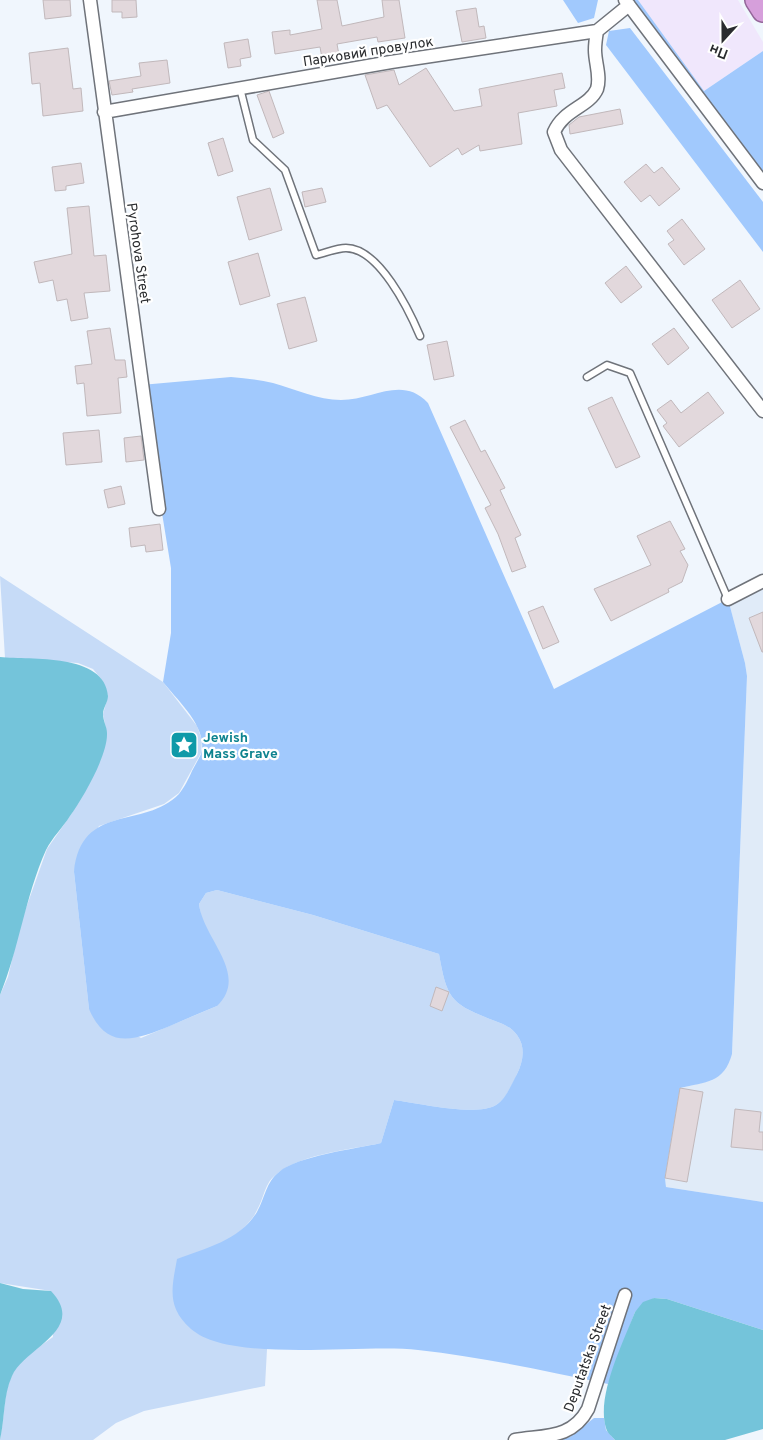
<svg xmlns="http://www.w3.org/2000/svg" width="763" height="1440" viewBox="0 0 763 1440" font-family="Overpass,sans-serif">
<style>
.commercial{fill:#f0e7fc}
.built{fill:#e0ebf8}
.green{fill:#c6dbf7}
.forest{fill:#a1c9fd}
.water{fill:#74c4da}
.building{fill:#e2d8dc;stroke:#c1b8bb}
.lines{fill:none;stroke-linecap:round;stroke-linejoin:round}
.service-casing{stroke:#6f737a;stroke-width:9}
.minor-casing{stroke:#6f737a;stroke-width:15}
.trunk-casing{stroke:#936799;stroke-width:24}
.service{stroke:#fff;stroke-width:6}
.minor{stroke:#fff;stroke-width:12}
.trunk{stroke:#d69fdb;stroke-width:21}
.labels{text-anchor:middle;stroke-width:4.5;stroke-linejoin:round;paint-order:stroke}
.street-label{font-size:14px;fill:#2a2c2f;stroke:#fff}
.culture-label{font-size:14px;font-weight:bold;fill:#0d838f;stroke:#fff;text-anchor:start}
</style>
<rect width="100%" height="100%" fill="#f0f6fd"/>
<path class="commercial" d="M638 0H738L763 42V51L704 91Z"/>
<path class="built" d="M763 582V1202L666 1187 665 1178 681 1088 713 1080 732 1054 747 676 745 663 728 599Z"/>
<path class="green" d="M0 576 163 682 197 726 202 740 201 753 179 793 164 804 99 826 74 872 89 1009 141 1038 217 1006 199 904 206 893 217 890 313 915 439 954C447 1000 451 1004 495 1021 503 1024 511 1027 517 1035 526 1047 523 1062 517 1074 512 1085 506 1099 496 1105 476 1117 418 1103 394 1100L381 1143C350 1150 285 1155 268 1184 264 1191 262 1201 258 1208 253 1220 243 1229 233 1237L272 1335 267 1349 265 1386 144 1411 116 1423 93 1440H0C6 1414 1 1382 22 1361 31 1352 42 1345 53 1337L51 1291 0 1283V995L8 977 20 925 47 849 72 813 100 761 107 734 103 714 108 696 102 680 93 669 78 663 5 658Z"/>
<path class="forest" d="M563 0H598L594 18 578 23Z
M625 0H638L704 91 763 51V183Z
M630 28 763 202V252L606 45 609 31Z
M231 377C245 378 259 380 273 383 295 389 318 400 341 400 373 400 402 375 428 403L554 689 728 599 745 663 747 676 732 1054C724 1083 706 1082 680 1088L665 1178 666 1187 763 1202V1330L667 1299 654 1298 635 1312 608 1384C545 1371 482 1357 418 1350 364 1343 231 1364 191 1329 166 1307 172 1287 177 1259 207 1248 240 1240 257 1212 265 1198 266 1182 279 1172 297 1156 355 1149 381 1143L394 1100C418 1103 476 1117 496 1105 506 1099 511 1085 517 1074 523 1062 526 1047 517 1035 511 1027 503 1024 495 1021 451 1004 447 1000 439 954L313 915 217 890 206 893 199 904C203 939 250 974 217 1006 201 1013 185 1019 170 1026 135 1040 107 1051 89 1009L74 872C81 802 144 830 179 794 184 788 189 778 192 771 195 765 199 759 201 754 209 728 177 700 163 682L171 633V568L141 385Z
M594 1418H604L606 1430 615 1440H549L570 1437Z"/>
<path class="water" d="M0 657C31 660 105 653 108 696 108 702 103 708 103 714 103 721 107 727 107 733 108 755 83 798 70 816 63 827 52 838 46 850 25 897 19 949 0 995Z
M0 1283 23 1289 51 1291C88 1330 24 1348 12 1376 3 1396 5 1418 0 1440Z
M654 1298 667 1299 763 1330V1429L725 1440H615C612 1436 607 1433 606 1428 596 1396 623 1343 635 1312L643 1302Z"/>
<path class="building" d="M43 0H70L71 16 45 19Z
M112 0H136L137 17 122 18V12H112Z
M317 0H337L342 26 384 17 382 0H399L405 38 378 42 377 37 337 44 339 55 322 58 320 47 275 54 272 32 290 30V35L322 29Z
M476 8 479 27 484 26 486 38 462 42 456 11Z
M248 39 251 57 240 59 241 66 228 68 224 43Z
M68 48 73 89 81 88 83 111 43 116 40 83 32 84 29 53Z
M167 60 170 83 132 89 133 92 112 95 109 81 141 76 139 63Z
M426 68 454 111 482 106 479 89 562 73 565 88 554 90 557 106 518 113 522 144 480 151 479 145 462 155 458 148 430 167 387 105 377 109 365 75 394 70 399 85Z
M269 91 284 133 273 138 257 95Z
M620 109 623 124 570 134 569 125 579 117Z
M223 138 233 171 218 176 208 143Z
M81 163 84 183 66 186V190L55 191 52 167Z
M646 164 654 173 662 167 680 189 659 206 650 195 641 202 624 182Z
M270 188 282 230 249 240 237 197Z
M322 188 326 202 305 207 302 192Z
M89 206 94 256 106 255 110 291 84 293 88 318 71 321 67 299 57 301 53 280 39 283 34 262 72 254 67 208Z
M682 219 705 249 684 265 668 244 674 240 667 231Z
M258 253 270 296 240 305 228 262Z
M626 266 642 287 621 303 605 283Z
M740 280 760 309 732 328 712 300Z
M305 297 317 341 289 349 277 304Z
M110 328 115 360H125L127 377 118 378 121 413 87 416 84 383 77 384 75 366 92 364 87 331Z
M674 328 689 348 668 365 652 344Z
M447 341 454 376 434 380 427 345Z
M708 392 724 413 679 447 663 426 667 423 657 410 671 400 681 413Z
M612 397 640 457 616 468 588 408Z
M465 420 481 452 485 450 505 488 500 490 521 535 515 538 526 567 512 572 498 534 485 508 491 505 450 427Z
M99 430 102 462 66 465 63 433Z
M141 436 144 460 126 462 124 438Z
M121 486 125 504 108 508 104 490Z
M670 521 685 549 680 551 688 565 682 582 668 589 669 592 611 621 594 589 651 565 637 536Z
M160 524 163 550 146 552 145 545 131 547 129 528Z
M543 606 559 642 543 649 528 612Z
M763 612V652H762L749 618Z
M436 987 449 992 442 1011 430 1006Z
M680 1088 703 1092 687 1182 665 1178Z
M735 1109 761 1112 759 1132H763V1150L731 1147Z"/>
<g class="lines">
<defs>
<path id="service" d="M240 88 253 140 285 170 316 255C325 253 337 248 346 248 379 248 409 310 420 336
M587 377 607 365 630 373 728 599"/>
<path id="minor" d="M90 0 159 509
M625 0 763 183
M597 31C596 37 595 44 595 50 595 63 601 76 597 89 589 107 564 109 554 132L561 150 763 411
M104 112 391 62 597 31 629 5
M728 599 763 581
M515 1440C545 1435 572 1439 588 1409L625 1295"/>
<path id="trunk" d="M756 0 763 11"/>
</defs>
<use href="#service" class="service-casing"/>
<use href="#minor" class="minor-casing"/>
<use href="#trunk" class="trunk-casing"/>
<use href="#service" class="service"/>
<use href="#minor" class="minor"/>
<use href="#trunk" class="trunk"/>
</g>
<defs>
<symbol id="sight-square" viewBox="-11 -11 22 22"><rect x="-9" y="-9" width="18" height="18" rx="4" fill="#0f9aa8" stroke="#fff"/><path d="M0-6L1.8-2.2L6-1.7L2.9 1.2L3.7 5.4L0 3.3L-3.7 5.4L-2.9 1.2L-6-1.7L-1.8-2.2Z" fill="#fff"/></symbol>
</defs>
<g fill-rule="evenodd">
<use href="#sight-square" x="168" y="729" width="32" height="32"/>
</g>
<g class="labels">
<g class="street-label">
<text transform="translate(368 51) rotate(-9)" y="5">Парковий провулок</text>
<text transform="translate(139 253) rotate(82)" y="5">Pyrohova Street</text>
<text transform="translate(587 1358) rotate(-70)" y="5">Deputatska Street</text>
</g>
<g class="culture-label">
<text x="203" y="742">Jewish<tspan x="203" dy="16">Mass Grave</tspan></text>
</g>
</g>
<g transform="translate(723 40) rotate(201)" stroke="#ffffff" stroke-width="4" paint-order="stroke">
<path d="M0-4L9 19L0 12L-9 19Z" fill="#2a2c2f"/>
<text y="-8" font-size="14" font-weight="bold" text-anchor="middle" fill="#2a2c2f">Пн</text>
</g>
</svg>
